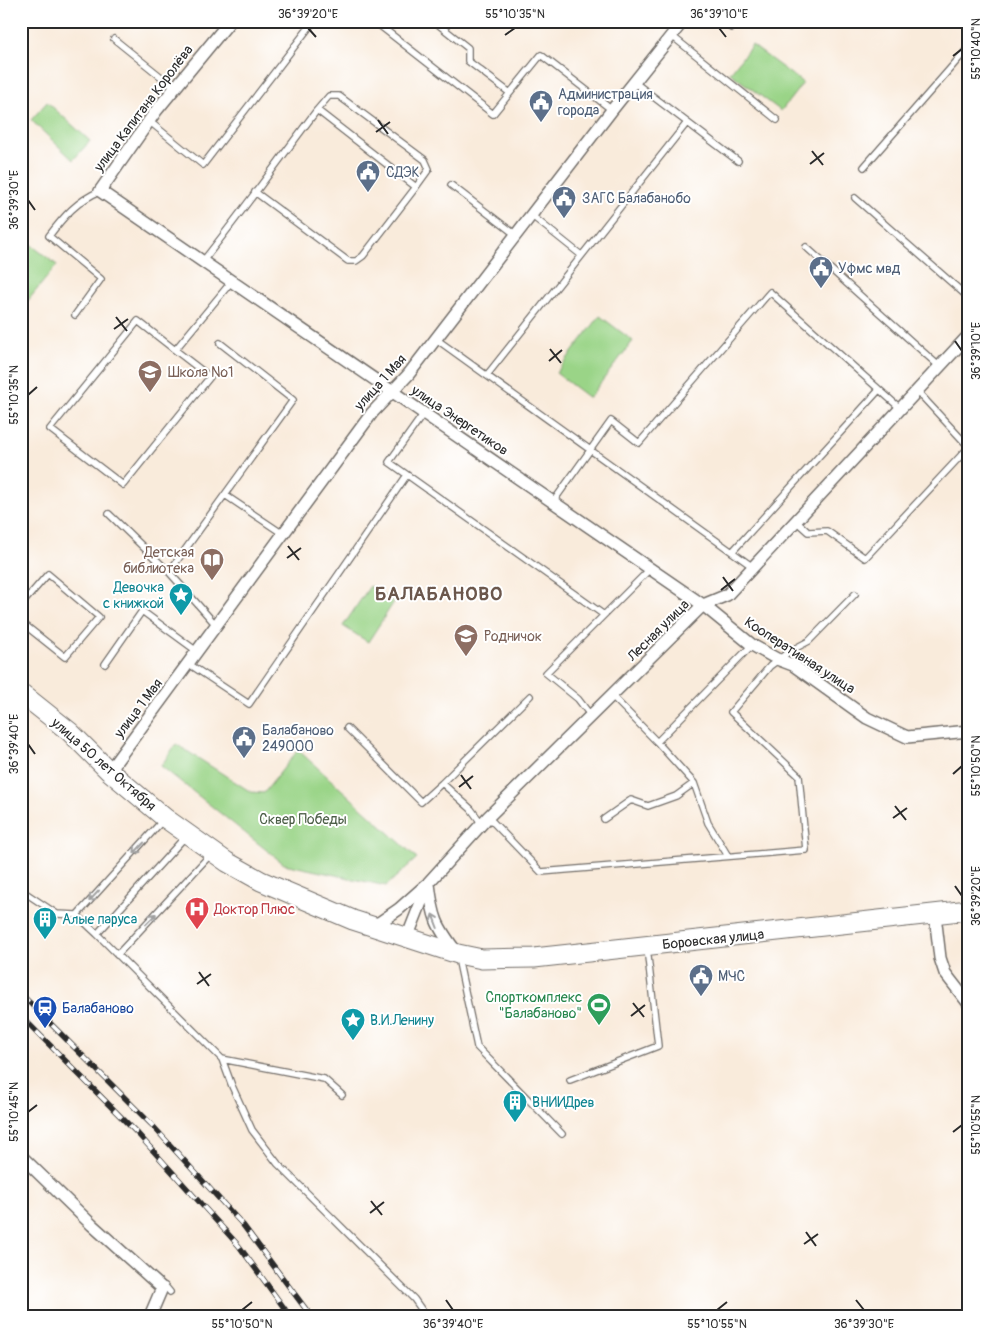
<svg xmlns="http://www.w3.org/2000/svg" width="990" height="1337" viewBox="0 0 990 1337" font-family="Pangolin,sans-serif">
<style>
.green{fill:#9ad487;stroke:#628059}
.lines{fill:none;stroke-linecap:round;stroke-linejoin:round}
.service-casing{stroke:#736e69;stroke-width:8}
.minor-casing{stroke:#736e69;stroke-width:14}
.primary-casing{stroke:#736e69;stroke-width:21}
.service{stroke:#fff;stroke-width:5.5}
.minor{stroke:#fff;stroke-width:11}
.primary{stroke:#fff;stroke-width:19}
.rail-casing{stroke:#2b2b2b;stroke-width:5.5}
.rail{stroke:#fff;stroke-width:4;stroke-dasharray:11;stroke-linecap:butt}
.oneway{stroke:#a0a0a0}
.ticks{fill:none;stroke:#2b2b2b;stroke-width:2}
.labels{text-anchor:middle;stroke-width:4;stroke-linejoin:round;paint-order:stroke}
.service-label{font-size:14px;fill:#4e5e75;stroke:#fff;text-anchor:start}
.street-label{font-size:14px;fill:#2b2b2b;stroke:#fff}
.education-label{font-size:14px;fill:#785e54;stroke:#fff;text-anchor:start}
.culture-label{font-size:14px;fill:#0d838f;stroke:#fff;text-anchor:start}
.park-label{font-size:14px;fill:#4c5e47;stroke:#fff}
.health-label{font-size:14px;fill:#be3a42;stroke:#fff;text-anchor:start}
.leisure-label{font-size:14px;fill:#27864d;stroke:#fff;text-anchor:end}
.transit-label{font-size:14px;fill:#164399;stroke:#fff;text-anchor:start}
.district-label{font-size:19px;font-weight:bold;letter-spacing:1px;fill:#6b574c;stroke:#fff}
.neatline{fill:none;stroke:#2b2b2b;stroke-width:2}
.ticks-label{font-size:12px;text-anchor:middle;fill:#2b2b2b}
</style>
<rect width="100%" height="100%" fill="#fff"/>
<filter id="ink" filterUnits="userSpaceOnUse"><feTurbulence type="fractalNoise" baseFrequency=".02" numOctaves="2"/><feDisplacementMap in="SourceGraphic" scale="10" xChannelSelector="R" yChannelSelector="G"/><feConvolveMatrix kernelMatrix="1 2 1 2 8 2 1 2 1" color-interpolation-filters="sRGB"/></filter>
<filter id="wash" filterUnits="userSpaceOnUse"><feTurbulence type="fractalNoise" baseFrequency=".0096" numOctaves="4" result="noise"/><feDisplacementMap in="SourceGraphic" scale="20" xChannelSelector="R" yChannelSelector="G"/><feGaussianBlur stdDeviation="1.12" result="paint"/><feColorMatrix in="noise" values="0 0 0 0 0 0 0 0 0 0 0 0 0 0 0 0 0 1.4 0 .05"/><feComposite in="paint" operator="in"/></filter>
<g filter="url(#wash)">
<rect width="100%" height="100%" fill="#f9ebdb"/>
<path class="green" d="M752 45 803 83 781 111 730 73Z
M47 102 90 141 73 160 31 120Z
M21 237 57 265 21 309Z
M600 316 633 341 589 398 556 373Z
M370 586 394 602 368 642 343 626Z
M176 744 251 792 264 793 298 750 417 858 386 886 284 864 161 766Z"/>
</g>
<g filter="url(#ink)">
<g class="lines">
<defs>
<path id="service" d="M374 21 493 114 541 55 612 110
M434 21 468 48V61L510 93
M720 21 731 28 740 21
M672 36 777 120
M114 39 175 88
M634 82 738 161
M317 110 329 96H339L425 160 429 169 416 187
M149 121 203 165 314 21
M864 167 969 47
M451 185 516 235
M855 198 969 298
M531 215 581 255
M806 247 940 367
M203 261C242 212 279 160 317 110L416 187 363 256 356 261H348L255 192
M75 315 101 279 49 236C64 216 77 201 100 191
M436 339 753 567
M175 350 210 377 123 485 50 429 138 321 175 350 232 281
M487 375 686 124
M918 392 969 447
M424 413 389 462 604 615
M225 495 283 534
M553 502 611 421 639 443 770 292 901 409
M109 514 169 572 217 626
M797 522 808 532 827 531 865 558 969 447
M732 552 879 390
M169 572 293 400 220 343
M21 605 48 574 99 617 65 657 21 622
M105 664 142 611 198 652
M189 664 249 704 407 475
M612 696 657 742 752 645
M591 716 578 699 546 673 650 569
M347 728 421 802 442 783
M657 742 694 783 708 823 728 856
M488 817 541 872 806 850 799 776 731 712 770 666 790 651 809 641 855 594
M604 819 631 800 648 806 676 796 694 783
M482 824 471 809 442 783 530 696
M185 837 97 934 222 1059 232 1086 252 1130 278 1164 414 1299 426 1316
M21 890 57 914 77 915 97 934
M77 915 164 819
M117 955 211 854
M458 958 477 1047 562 1134
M222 1059 324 1079 342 1095
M570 1080 658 1046 647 948
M162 1288 165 1286 170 1292"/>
<path id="minor" d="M230 21 156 111 100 191 703 605 752 645 777 659 793 665 867 718 907 737 969 731
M109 771 372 413 408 375 612 110 683 21
M429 884C433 918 436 925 457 953
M935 915 940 958 945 973 969 1004
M373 927 399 909 426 885
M407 938 429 882 488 817 703 605 727 595 969 335
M21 1156 92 1225 162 1288 150 1316"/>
<path id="primary" d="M21 693 70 732 109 771 165 818 227 862 261 881 353 920 458 954 482 959 534 958 969 910"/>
</defs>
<use href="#service" class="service-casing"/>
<use href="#minor" class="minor-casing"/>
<use href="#primary" class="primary-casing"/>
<use href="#service" class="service"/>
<use href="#minor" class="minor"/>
<use href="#primary" class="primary"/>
<defs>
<path id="rail" d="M21 994 151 1124 243 1225 311 1316
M21 1016 138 1134 239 1246 290 1316"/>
</defs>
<use href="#rail" class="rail-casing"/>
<use href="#rail" class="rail"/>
</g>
<defs><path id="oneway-shaft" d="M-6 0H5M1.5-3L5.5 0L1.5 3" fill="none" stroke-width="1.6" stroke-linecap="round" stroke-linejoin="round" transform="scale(1.25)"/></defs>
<g class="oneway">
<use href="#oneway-shaft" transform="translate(139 848) rotate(133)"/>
<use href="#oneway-shaft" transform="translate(94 896) rotate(133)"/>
<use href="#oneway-shaft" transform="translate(151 919) rotate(-46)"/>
<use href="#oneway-shaft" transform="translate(435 921) rotate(-111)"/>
</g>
</g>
<path class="ticks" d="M308 28 316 37M719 28 726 37M505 35 515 28M953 56 962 49M378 120 388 134M376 132 390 122M812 151 823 165M810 164 824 153M28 200 35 210M116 317 127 331M114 329 128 319M955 341 962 351M550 349 561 363M549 361 562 350M28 395 37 387M288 546 299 560M287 558 301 548M723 577 733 591M721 590 735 579M28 744 35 754M953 774 962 766M461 775 471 789M459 787 473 776M895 806 906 820M893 818 907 808M955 886 962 896M199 972 209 986M197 984 211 974M633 1003 644 1017M631 1016 645 1005M28 1112 37 1105M953 1132 962 1125M371 1201 382 1215M370 1213 384 1202M806 1232 816 1246M804 1244 818 1234M446 1300 453 1310M856 1300 864 1310M242 1310 252 1302M717 1310 727 1302"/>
<defs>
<symbol id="civic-pin" viewBox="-11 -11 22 30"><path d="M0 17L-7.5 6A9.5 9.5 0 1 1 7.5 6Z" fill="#5c6f8a" stroke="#fff"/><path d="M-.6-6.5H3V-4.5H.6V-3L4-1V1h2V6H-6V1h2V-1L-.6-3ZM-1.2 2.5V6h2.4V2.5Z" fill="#fff"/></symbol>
<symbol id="school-pin" viewBox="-11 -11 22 30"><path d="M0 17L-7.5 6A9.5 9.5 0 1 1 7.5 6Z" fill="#8d6e63" stroke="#fff"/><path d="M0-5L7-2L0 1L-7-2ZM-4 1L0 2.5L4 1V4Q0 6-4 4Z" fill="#fff"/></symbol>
<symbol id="library-pin" viewBox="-11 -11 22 30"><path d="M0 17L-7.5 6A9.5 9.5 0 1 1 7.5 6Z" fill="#8d6e63" stroke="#fff"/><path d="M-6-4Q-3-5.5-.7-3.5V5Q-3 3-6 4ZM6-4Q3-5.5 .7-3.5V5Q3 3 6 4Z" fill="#fff"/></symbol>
<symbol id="sight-pin" viewBox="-11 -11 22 30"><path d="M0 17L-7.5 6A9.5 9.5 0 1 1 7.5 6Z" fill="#0f9aa8" stroke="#fff"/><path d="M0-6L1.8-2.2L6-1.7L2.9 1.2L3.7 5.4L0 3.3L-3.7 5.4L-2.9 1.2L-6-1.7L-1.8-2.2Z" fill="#fff"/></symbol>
<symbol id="hospital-pin" viewBox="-11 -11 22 30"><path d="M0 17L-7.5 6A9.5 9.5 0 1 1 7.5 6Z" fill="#e0444e" stroke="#fff"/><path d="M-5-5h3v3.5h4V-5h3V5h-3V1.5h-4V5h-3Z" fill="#fff"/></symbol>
<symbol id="building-pin" viewBox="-11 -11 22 30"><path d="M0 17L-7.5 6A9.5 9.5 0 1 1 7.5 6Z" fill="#0f9aa8" stroke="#fff"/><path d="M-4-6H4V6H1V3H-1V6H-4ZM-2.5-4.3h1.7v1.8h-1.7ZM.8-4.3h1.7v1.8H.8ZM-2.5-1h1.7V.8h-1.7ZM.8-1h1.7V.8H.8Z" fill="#fff"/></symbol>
<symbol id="stadium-pin" viewBox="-11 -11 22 30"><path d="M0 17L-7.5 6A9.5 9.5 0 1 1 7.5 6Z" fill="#2e9e5b" stroke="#fff"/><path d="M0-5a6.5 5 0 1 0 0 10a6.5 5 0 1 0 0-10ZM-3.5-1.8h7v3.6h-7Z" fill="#fff"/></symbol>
<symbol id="station-pin" viewBox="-11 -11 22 30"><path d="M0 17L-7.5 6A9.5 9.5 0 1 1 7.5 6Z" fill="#1a4fb4" stroke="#fff"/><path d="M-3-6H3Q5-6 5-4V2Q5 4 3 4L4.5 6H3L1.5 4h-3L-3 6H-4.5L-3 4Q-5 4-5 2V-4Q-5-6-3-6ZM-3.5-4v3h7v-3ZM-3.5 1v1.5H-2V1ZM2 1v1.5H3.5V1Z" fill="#fff"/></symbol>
</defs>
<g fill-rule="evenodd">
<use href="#civic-pin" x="527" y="88" width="28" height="38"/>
<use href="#civic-pin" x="354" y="158" width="28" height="38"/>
<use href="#civic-pin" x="550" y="184" width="28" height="38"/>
<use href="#civic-pin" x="807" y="254" width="28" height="38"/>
<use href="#school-pin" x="136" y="358" width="28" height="38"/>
<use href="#library-pin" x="198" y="546" width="28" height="38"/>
<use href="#sight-pin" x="167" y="581" width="28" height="38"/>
<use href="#school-pin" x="452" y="622" width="28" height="38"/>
<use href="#civic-pin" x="230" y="724" width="28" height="38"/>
<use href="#hospital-pin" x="183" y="895" width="28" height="38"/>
<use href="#building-pin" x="31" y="905" width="28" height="38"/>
<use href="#civic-pin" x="687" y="962" width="28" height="38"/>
<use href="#stadium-pin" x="585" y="991" width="28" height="38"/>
<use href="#station-pin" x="31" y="994" width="28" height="38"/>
<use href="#sight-pin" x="339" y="1006" width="28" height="38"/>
<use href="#building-pin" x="501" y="1088" width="28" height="38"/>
</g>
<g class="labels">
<g class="service-label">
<text x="558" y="99">Администрация<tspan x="558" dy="16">города</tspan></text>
<text x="386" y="177">СДЭК</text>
<text x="582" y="203">ЗАГС Балабанобо</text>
<text x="838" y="273">Уфмс мвд</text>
<text x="262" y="735">Балабаново<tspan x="262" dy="16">249000</tspan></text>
<text x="718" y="981">МЧС</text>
</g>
<g class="street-label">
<text transform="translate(143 108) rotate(-53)" y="5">улица Капитана Королёва</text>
<text transform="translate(380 382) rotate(-48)" y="5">улица 1 Мая</text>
<text transform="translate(460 420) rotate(34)" y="5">улица Энергетиков</text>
<text transform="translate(658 630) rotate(-45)" y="5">Лесная улица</text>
<text transform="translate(800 655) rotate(33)" y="5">Кооперативная улица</text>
<text transform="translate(138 708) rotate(-53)" y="5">улица 1 Мая</text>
<text transform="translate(104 764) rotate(41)" y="5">улица 50 лет Октября</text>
<text transform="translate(713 939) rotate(-6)" y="5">Боровская улица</text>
</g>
<g class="education-label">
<text x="168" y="377">Школа №1</text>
<text x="194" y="557" text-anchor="end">Детская<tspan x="194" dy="16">библиотека</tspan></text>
<text x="484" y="641">Родничок</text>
</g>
<g class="culture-label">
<text x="164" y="592" text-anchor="end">Девочка<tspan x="164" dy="16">с книжкой</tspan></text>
<text x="62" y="924">Алые паруса</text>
<text x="370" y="1025">В.И.Ленину</text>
<text x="532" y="1107">ВНИИДрев</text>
</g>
<g class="park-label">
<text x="303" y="824">Сквер Победы</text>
</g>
<g class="health-label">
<text x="214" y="914">Доктор Плюс</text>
</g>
<g class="leisure-label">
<text x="582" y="1002">Спорткомплекс<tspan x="582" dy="16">"Балабаново"</tspan></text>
</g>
<g class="transit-label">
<text x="62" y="1013">Балабаново</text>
</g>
<g class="district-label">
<text x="439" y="600">БАЛАБАНОВО</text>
</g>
</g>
<rect width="990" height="1337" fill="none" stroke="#fff" stroke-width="55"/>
<rect x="28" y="28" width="934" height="1282" class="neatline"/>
<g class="ticks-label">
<text x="308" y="18">36°39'20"E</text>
<text x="515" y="18">55°10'35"N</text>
<text x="719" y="18">36°39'10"E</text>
<text transform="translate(976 49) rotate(-90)" y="4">55°10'40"N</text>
<text transform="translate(14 200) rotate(-90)" y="4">36°39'30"E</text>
<text transform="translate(976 351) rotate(-90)" y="4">36°39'10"E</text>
<text transform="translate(14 395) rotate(-90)" y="4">55°10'35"N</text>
<text transform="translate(14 744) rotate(-90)" y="4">36°39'40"E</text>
<text transform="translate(976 766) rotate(-90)" y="4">55°10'50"N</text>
<text transform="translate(976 896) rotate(-90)" y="4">36°39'20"E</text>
<text transform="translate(14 1112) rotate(-90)" y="4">55°10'45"N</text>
<text transform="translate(976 1125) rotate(-90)" y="4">55°10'55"N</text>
<text x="242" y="1328">55°10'50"N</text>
<text x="453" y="1328">36°39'40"E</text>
<text x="717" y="1328">55°10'55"N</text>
<text x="864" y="1328">36°39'30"E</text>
</g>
</svg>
